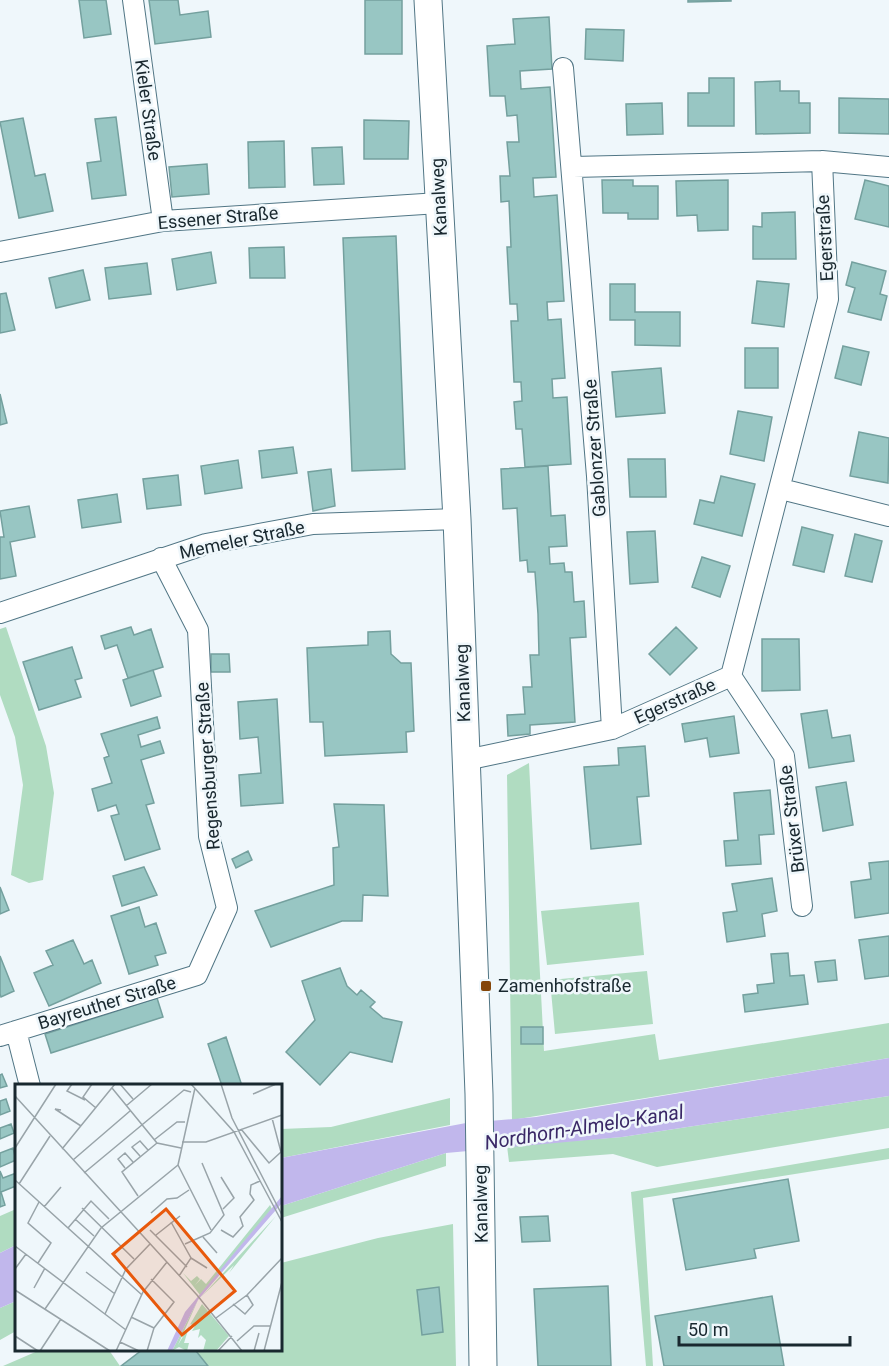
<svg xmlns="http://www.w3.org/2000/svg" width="889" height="1366" viewBox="0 0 889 1366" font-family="Roboto,sans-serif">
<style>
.green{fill:#b0dcc1}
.water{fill:#c1b7ec}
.building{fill:#98c6c3;stroke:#74a09e;stroke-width:1.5}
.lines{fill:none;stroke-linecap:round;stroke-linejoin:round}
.street-casing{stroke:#517685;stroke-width:22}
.secondary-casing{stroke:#517685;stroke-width:29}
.street{stroke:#fff;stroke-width:20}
.secondary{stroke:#fff;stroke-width:27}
.poi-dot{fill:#854609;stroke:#eff7fb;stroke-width:2}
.labels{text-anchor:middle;stroke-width:5;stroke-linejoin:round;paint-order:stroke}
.street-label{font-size:18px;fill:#19282f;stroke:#eff7fb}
.poi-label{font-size:18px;fill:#19282f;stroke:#eff7fb;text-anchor:start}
.water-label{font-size:20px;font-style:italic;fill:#3a2867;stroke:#eff7fb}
.inset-road{fill:none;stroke:#99a4a9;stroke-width:1.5}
.view{fill:#e8590c;fill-opacity:0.15;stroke:#e8590c;stroke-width:3}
.inset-edge{fill:none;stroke:#19282f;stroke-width:3}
</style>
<rect width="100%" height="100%" fill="#eff7fb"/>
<path class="green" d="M6 627 46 746 54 793 43 880 29 883 11 875 23 785 15 737 0 695V629Z
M529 763 544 1051 655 1034 659 1060 889 1023V1058L512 1120 507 775Z
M639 902 644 955 547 965 541 911Z
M647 971 653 1024 555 1034 550 980Z
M889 1096V1128L657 1167 613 1154 509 1162 507 1146 622 1137Z
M450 1098V1125L281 1158V1129L331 1127Z
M889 1148V1159L643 1198 653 1366H646L631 1192Z
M446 1153V1166L281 1218V1206Z
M16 1209V1245L0 1253V1216Z
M453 1224 456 1366H208L196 1351 280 1350 281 1263 378 1238Z
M16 1301V1331L0 1340V1308Z
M40 1350H109L120 1366H3Z"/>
<path class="water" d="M889 1058V1096L622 1137 446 1153 281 1206V1158L466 1123 536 1117Z
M16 1245V1301L0 1308V1253Z"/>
<path class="building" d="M79 0H106L111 34 84 38Z
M149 0H178L180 15 208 11 211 37 155 44Z
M365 0H402V54H365Z
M688 0H731V1L688 2Z
M549 17 552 69 520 71 521 89 550 87 556 177 533 178 534 197 557 195 564 301 547 302 548 320 561 319 565 378 552 379 553 398 567 397 571 464 525 467 522 429H516L514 402 522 401 521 382H514L511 321H518L517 304H510L507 247H511L509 201 501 202 500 176H510L507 142H519L517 115 507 116 505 96H490L487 46 515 44 513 19Z
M586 29 624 30 623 61 585 59Z
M709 78H734V126H688V93H709Z
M780 81V91H799V103H810V133L756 134 755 82Z
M839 98 889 99V134L839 133Z
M662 103 663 134 627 135 626 104Z
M116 117 126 195 92 199 87 163 101 161 95 119Z
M23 118 35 176 45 174 53 211 19 218 0 122Z
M364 120 409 121 408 159H364Z
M284 141 285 187 249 188 248 142Z
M342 147 344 184 314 185 312 148Z
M207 164 209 194 172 197 169 167Z
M602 180H633V186H658V219H628V213H603Z
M728 180V230L698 231 697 215 677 216 676 181Z
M865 180 889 186V227L855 219Z
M795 212 796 259H753V226L762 227V213Z
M396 236 405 469 352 471 343 238Z
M284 247 285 278H250L249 248Z
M211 252 216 283 177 290 172 259Z
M852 262 886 271 880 294 887 296 881 320 848 312 855 288 846 285Z
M147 263 151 294 109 299 105 268Z
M83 270 90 300 56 308 49 278Z
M757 281 789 284 784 327 752 323Z
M610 284H635V312H680V346L635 345V320H610Z
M6 293 15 330 0 333V294Z
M843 346 869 352 861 385 835 378Z
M745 348H778V388H745Z
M661 368 665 413 616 417 612 372Z
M0 394 7 423 0 425Z
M738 411 772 417 764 461 730 454Z
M859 432 889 438 888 483 850 476Z
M293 447 297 473 262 478 259 451Z
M628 459H665L666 497H630Z
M238 460 242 488 205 494 201 466Z
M548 466 551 516 565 515 567 546 549 547 550 564 564 563 565 572H572L574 602 584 601 586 637 570 638 575 722 530 725V734L508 736 507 715 525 714 523 687H532L530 655H539L538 614 535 572H528L527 560 520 561 517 508 503 509 501 469Z
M331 469 335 506 313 511 308 472Z
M178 475 181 505 147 509 143 479Z
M721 476 755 484 742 536 694 524 700 500 714 503Z
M117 494 121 522 82 528 78 500Z
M29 506 35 537 10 542 16 576 0 579V537H4L0 511Z
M802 527 833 535 824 572 793 565Z
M655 531 658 582 630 584 627 532Z
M855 534 882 541 872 582 845 576Z
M702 557 730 566 720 597 692 587Z
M131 627 134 635 151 629 163 667 128 678 117 645 105 649 101 636Z
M676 627 697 648 670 675 649 654Z
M390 631 391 654 401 663H411L414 731 406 732 407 752 325 756 323 722H310L307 648 368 645V632Z
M762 639H799L800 690 762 691Z
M72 647 82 678 75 680 81 697 39 710 23 662Z
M211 654H229L230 672H211Z
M153 670 161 696 131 706 123 680Z
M277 699 283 803 241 806 239 775 261 773 258 737 240 739 238 702Z
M827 710 832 738 850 735 854 761 809 768 801 714Z
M734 716 739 753 710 757 707 738 685 742 682 724Z
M157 717 160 728 138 735 141 747 160 741 164 753 141 760 154 803 146 805 160 849 125 860 111 816 119 814 116 805 98 811 92 789 112 783 104 758 109 756 101 734Z
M645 746 649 796 637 797 641 844 591 849 584 767 619 765 618 748Z
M846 782 853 825 823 831 816 787Z
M770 790 774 834 759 835 761 864 726 866 724 841 738 840 734 793Z
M334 804 384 805 388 896 363 895 362 921H342L271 947 255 911 334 885 333 848 339 847Z
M248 851 252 860 236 868 232 859Z
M889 861V913L855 918 851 882 871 879 869 863Z
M144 867 157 895 122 906 113 876Z
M772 878 777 911 762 914 765 936 727 942 723 913 737 911 732 884Z
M0 887 9 910 0 914Z
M139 907 145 927 156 923 166 953 155 956 158 965 129 974 111 916Z
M889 936V976L865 979 859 940Z
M73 940 84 964 92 960 101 983 49 1006 34 973 53 965 46 951Z
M788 953 790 976 804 975 808 1004 745 1012 743 995 758 993 757 985 774 983 771 954Z
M0 956 14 991 1 997 0 994Z
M835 960 837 980 818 982 815 962Z
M340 968 347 986 357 995 361 990 375 1002 370 1007 383 1018 402 1022 392 1062 350 1052 320 1085 286 1052 315 1020 302 981Z
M157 998 163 1017 51 1053 45 1034Z
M521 1027H543V1044H521Z
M226 1037 242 1086H222L208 1044Z
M2 1074 7 1086 0 1088V1075Z
M6 1099 10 1111 0 1115V1101Z
M11 1124 14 1133 0 1139V1128Z
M13 1148 16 1160 0 1167V1153Z
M0 1171 3 1178 16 1173V1186L1 1192 5 1205 0 1207Z
M788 1179 799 1241 754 1249 756 1258 686 1270 673 1199Z
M548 1216 550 1241 522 1242 520 1217Z
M608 1286 611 1366H538L534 1289Z
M439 1287 443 1332 422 1335 417 1290Z
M772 1296 784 1366H664L655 1316Z
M142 1350H198L196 1351 208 1366H121Z"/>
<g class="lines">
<defs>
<path id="street" d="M133 0 163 221
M563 68 597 476 612 729
M573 167 822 161 889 167
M0 252 163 221 439 203
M781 489 889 516
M0 613 206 544 313 524 457 519
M731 676 784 756 802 906
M466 760 612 729 731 676 828 299 822 161
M16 1031 30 1086
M0 1036 197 975 227 908 209 836 198 630 161 558"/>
<path id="secondary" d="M428 0 457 519 479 1094 483 1366"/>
</defs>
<use href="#street" class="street-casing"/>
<use href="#secondary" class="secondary-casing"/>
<use href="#street" class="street"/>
<use href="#secondary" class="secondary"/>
</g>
<rect class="poi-dot" x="480" y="980" width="12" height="12" rx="3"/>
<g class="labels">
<g class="street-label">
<text transform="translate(148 110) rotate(82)" y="6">Kieler Straße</text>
<text transform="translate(439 197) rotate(-93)" y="6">Kanalweg</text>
<text transform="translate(218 218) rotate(-5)" y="6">Essener Straße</text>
<text transform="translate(825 238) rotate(-93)" y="6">Egerstraße</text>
<text transform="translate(595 448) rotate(-94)" y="6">Gablonzer Straße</text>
<text transform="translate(242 540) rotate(-12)" y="6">Memeler Straße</text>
<text transform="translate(463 683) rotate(-92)" y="6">Kanalweg</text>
<text transform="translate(675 701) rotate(-24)" y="6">Egerstraße</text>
<text transform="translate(208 766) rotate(-94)" y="6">Regensburger Straße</text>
<text transform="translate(792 819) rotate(-97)" y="6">Brüxer Straße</text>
<text transform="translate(107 1003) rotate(-17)" y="6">Bayreuther Straße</text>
<text transform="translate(481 1204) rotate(-91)" y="6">Kanalweg</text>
</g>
<g class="poi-label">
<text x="498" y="992">Zamenhofstraße</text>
</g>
<g class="water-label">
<text transform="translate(584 1127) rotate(-9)" y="7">Nordhorn-Almelo-Kanal</text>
</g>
</g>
<g transform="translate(15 1084)">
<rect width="267" height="267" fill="#eff7fb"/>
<path d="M255 121 257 125 185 211 168 189 176 197 182 192 185 195 180 201 186 195 191 200ZM261 132 214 189 219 181 186 213ZM183 216 163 261 187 220 214 252 201 267H188L191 256 186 251 183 254 185 245 177 247 180 242 175 240 169 259H174L172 267 164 263 157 267Z" fill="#b0dcc1"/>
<path d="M267 112V119L183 216 157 267H152L170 228Z" fill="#c1b7ec"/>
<path class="inset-road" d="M57 0 52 7 70 16M77 0 68 13 81 24M105 0 118 15M176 0 219 48 267 138M206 0 217 34 267 131M97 4 142 59 166 64M180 4 163 81 196 146M238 10 261 0M0 12 182 211 227 267M111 22 137 0M46 26 40 25 66 42M226 45 254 79 266 68 257 34M139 56 162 38H170M167 58H191L267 31M0 64 41 0M47 65 100 0M125 72 117 63 125 57 133 66M58 76 115 27M110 84 103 75 110 69 118 78M69 89 169 6 176 8M206 93 219 114 208 125M0 96 127 211M4 100 35 52M123 112 107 88 142 59M29 123 46 103M67 124 119 175M136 129 152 115 162 114 174 106M60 135 79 152M156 138 176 174 164 192M53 144 76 117 94 135M135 146 172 183M206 146 218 153 228 142 225 133 239 116 235 110 236 101 245 97M141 151 165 132M188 153 202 169M170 160 195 149 209 131 187 79M0 162 111 246M176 174 192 184M23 179 36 159 13 139 24 118M0 185 11 170M71 188 100 210M136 195 159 218 139 244M19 204 30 184M0 206 95 267M218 220 230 230 238 221 232 211M30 225 86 144 163 81M90 230 111 185 135 160M116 233 139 244 132 267M201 234 232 211 267 174M0 252 23 267M222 257 239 242H256M105 258 124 267M25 267 46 235M101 267 128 208 152 178M203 267 217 252M239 267 244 249M249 267 267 198"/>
<path class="view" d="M151 125 220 207 167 251 98 170Z"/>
<rect width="267" height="267" class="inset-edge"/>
</g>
<path d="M679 1336v9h171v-9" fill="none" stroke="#19282f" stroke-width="3"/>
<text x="688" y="1336" font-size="18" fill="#19282f" stroke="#eff7fb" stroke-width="4.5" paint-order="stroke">50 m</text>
</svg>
